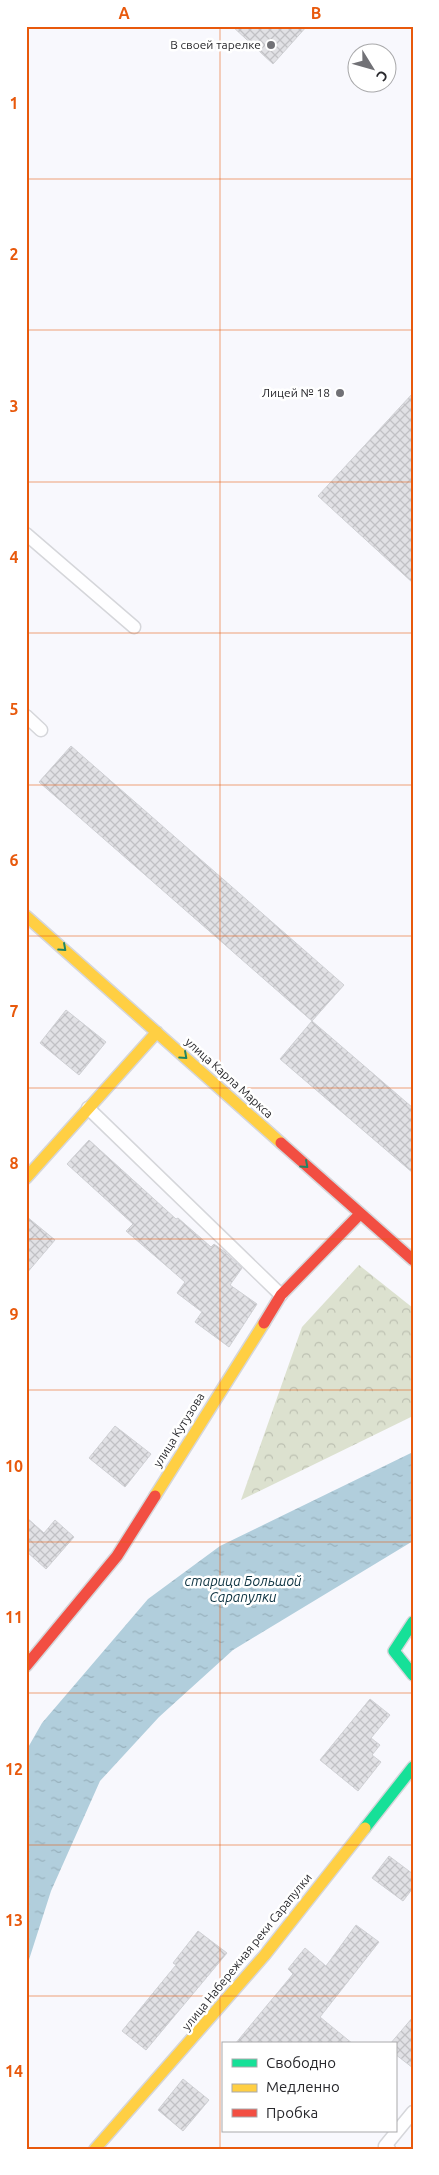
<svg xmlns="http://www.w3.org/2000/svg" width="439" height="2175" viewBox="0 0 439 2175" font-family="Ubuntu,sans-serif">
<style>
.forest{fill:url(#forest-crowns)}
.water{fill:url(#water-ripples)}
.building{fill:url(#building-cross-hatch);stroke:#cfd0d4}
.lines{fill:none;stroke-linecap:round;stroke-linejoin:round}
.lane-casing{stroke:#d5d6da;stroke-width:15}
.fast-casing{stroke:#d5d6da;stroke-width:14}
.slow-casing{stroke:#d5d6da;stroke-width:14}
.jam-casing{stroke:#d5d6da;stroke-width:14}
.lane{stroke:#fefeff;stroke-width:12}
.fast{stroke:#16e098;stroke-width:11}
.slow{stroke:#ffcf43;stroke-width:11}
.jam{stroke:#f24e42;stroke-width:11}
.oneway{stroke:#208462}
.grid{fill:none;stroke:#e8590c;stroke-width:1;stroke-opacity:0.55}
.poi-dot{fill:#717176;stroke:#fff;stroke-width:2}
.labels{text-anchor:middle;stroke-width:5;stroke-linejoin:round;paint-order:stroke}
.poi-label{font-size:12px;fill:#29292d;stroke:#fff;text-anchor:end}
.street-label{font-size:12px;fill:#29292d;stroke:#fff}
.water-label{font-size:14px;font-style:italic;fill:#0b313f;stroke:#fff}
.neatline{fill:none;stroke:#e8590c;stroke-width:2}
.grid-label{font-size:16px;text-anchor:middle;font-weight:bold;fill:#e8590c}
</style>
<defs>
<pattern id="forest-crowns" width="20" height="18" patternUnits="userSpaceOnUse" patternTransform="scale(1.25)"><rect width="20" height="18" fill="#dce1cf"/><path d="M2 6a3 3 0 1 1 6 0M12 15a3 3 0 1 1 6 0" fill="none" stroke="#bdc1b2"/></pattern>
<pattern id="water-ripples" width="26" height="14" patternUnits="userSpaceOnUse" patternTransform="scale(1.25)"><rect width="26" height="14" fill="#b1cedc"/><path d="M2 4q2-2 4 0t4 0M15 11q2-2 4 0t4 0" fill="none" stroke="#98b1bd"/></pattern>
<pattern id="building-cross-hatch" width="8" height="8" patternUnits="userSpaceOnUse" patternTransform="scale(1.25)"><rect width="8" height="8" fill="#e1e1e5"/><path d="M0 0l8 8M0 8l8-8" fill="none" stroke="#c1c1c5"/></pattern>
</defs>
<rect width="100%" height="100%" fill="#f8f8fd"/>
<path class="forest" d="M359 1265 413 1308V1416L241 1500 302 1327Z"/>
<path class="water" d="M413 1452V1541L233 1650 159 1717 100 1781 51 1891 26 1969V1751L42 1723 148 1599 220 1546Z"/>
<path class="building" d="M232 26H307L273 64Z
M413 393V583L318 496Z
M71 746 344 985 312 1021 39 782Z
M66 1010 106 1042 79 1075 40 1043Z
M312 1021 413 1108V1173L280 1059Z
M89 1140 176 1219 178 1218 211 1247 214 1244 225 1252 242 1268 230 1285 257 1304 229 1347 195 1322 202 1312 177 1293 185 1282 126 1231 133 1224 67 1164Z
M26 1216 55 1240 26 1274Z
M115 1426 151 1454 125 1487 89 1458Z
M26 1517 44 1533 55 1520 74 1537 46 1569 26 1551Z
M370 1699 390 1715 371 1738 380 1745 372 1755 381 1762 358 1791 320 1760Z
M389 1856 413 1874V1888L403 1901 372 1878Z
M356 1925 379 1942 320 2017 353 2044H235L293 1974 288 1969 305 1948 326 1966Z
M198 1931 227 1953 146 2050 122 2031 176 1965 173 1963Z
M413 2017V2068L395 2054V2044H390Z
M183 2079 209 2100 183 2131 158 2110Z"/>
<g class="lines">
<defs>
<path id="lane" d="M26 534 134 627
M26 716 41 730
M88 1108 281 1295
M389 2149 385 2146 413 2112"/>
<path id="fast" d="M413 1622 394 1651 413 1675
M365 1828 413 1767"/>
<path id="slow" d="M26 916 281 1143
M26 1178 157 1032
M155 1496 264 1323
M95 2149 264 1956 365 1828"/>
<path id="jam" d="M281 1143 413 1260
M264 1323 281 1295 360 1214
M26 1666 117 1556 155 1496"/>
</defs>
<use href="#lane" class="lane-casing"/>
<use href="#fast" class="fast-casing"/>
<use href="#slow" class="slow-casing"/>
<use href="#jam" class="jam-casing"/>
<use href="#lane" class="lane"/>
<use href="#fast" class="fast"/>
<use href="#slow" class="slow"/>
<use href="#jam" class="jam"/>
</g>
<defs><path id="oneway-chevron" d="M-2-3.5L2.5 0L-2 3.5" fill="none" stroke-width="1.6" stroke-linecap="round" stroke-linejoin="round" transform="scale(1.25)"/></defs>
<g class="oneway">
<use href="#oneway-chevron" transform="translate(63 948) rotate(42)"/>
<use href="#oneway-chevron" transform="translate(184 1056) rotate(42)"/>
<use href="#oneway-chevron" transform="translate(305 1165) rotate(42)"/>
</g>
<path class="grid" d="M220 26V2149M26 179H413M26 330H413M26 482H413M26 633H413M26 785H413M26 936H413M26 1088H413M26 1239H413M26 1390H413M26 1542H413M26 1693H413M26 1845H413M26 1996H413"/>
<g class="poi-dot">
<circle cx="271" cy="45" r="5"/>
<circle cx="340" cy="393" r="5"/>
</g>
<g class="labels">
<g class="poi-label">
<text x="261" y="49">В своей тарелке</text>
<text x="330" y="397">Лицей № 18</text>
</g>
<g class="street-label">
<text transform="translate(229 1078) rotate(42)" y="4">улица Карла Маркса</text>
<text transform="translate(179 1430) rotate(-58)" y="4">улица Кутузова</text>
<text transform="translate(247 1952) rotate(-51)" y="4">улица Набережная реки Сарапулки</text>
</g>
<g class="water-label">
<text x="243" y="1586">старица Большой<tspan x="243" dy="16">Сарапулки</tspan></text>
</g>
</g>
<rect width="439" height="2175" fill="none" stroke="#ffffff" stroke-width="55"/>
<rect x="222" y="2042" width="175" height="90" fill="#ffffff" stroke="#a9a9ab"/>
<rect x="232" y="2059" width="25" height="8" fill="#16e098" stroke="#a9a9ab"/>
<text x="266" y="2068" font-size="15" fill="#29292d">Свободно</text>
<rect x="232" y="2084" width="25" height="8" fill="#ffcf43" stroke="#a9a9ab"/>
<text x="266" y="2092" font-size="15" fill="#29292d">Медленно</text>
<rect x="232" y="2109" width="25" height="8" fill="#f24e42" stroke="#a9a9ab"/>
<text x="266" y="2118" font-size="15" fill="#29292d">Пробка</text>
<g transform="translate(372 68) rotate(127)"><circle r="24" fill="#ffffff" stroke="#a9a9ab"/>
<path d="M0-4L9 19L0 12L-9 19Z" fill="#717176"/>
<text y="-8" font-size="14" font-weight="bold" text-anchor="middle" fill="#29292d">С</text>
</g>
<rect x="28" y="28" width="384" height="2120" class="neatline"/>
<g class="grid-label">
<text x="124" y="19">A</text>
<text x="316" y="19">B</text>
<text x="14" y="109">1</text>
<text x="14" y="260">2</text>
<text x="14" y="412">3</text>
<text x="14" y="563">4</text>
<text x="14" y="715">5</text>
<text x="14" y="866">6</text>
<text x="14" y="1017">7</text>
<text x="14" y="1169">8</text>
<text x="14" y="1320">9</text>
<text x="14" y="1472">10</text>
<text x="14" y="1623">11</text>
<text x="14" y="1775">12</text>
<text x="14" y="1926">13</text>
<text x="14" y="2077">14</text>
</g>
</svg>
